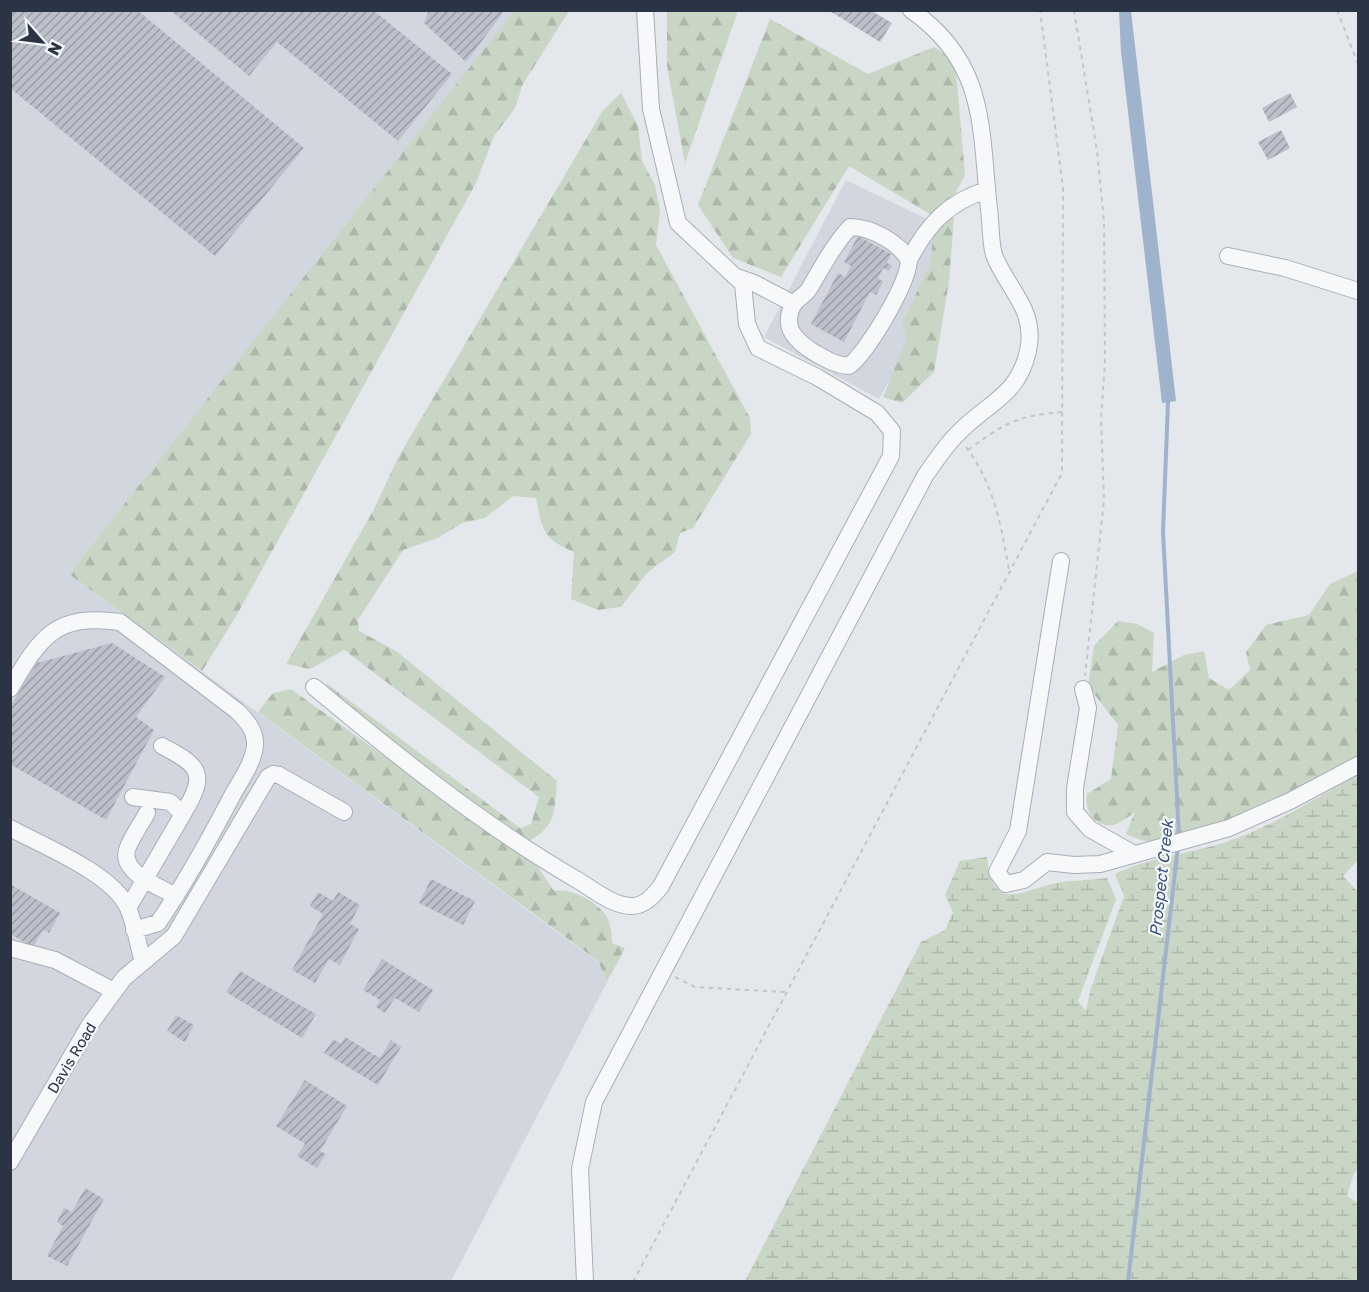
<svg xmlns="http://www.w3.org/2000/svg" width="1369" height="1292" viewBox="0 0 1369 1292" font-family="'Golos Text',sans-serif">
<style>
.built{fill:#d2d6de}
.forest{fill:url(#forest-firs)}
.wetland{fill:url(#wetland-marsh)}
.water{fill:#9fb4cc}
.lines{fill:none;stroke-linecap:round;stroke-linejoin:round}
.stream{stroke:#9fb4cc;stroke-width:4}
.building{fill:url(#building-hatch)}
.minor-casing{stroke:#a9aeb7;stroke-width:18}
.path{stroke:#c2c5cb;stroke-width:2;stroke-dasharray:4.5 4.5;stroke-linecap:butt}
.minor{stroke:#f7f8fa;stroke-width:16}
.labels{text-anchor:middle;stroke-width:4.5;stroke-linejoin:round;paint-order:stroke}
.street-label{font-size:15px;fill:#2b3445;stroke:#f4f6f9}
.water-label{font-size:16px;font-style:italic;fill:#34527a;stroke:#f4f6f9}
</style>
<defs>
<pattern id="forest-firs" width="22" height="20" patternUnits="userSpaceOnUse" patternTransform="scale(1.5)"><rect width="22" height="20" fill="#c9d6c5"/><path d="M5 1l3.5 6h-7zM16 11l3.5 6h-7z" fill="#adb8ab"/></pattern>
<pattern id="wetland-marsh" width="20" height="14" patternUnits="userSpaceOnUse" patternTransform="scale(1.5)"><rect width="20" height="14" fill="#c9d6c5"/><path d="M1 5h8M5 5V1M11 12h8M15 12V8" fill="none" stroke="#adb8ab"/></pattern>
<pattern id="building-hatch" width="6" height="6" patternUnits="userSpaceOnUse" patternTransform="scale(1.5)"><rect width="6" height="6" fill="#bbc0ca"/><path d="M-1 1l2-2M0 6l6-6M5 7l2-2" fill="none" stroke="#989da6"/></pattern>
</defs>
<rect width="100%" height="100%" fill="#e4e7ec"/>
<path class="built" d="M10 11H515L69 574 598 962 607 982 451 1281H11Z
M846 180 925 218 948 234 918 328 879 399 764 337Z"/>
<path class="forest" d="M515 10 569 11 523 84 515 108 494 136 476 183 235 618 202 671 69 574Z
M667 11H738L685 163 667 66Z
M770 19 868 74 934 47 955 60 965 175 956 192 949 281 934 372 902 403 883 397 907 338 902 323 930 265 935 217 849 166 781 277 733 258 698 205Z
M621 93 638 126 642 161 655 185 660 210 656 245 750 418 751 434 693 528 680 533 675 552 648 572 621 607 598 610 571 599 574 552C543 539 542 530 536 498L513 496 485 518 462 523 438 538 403 550 358 620 359 631 396 651 557 781C554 813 557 826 526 843L327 693 326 683 520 828 531 824 539 797 344 650 310 669 286 664 373 511 399 456 602 112Z
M1358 571V756C1302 787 1212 841 1147 841 1140 841 1132 836 1126 834L1135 812C1129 816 1121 823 1114 825 1096 828 1084 811 1087 794L1111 779 1118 725 1088 686 1094 646 1118 621 1137 624 1154 633 1152 672 1184 655 1204 651 1209 678 1229 690 1250 670 1246 652 1266 625 1309 615 1330 584Z
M291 689 538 867 554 891C572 888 599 902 608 919 611 927 612 935 612 943L625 948 607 982 598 961 258 712 273 693Z"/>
<path class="wetland" d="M1358 775V860L1343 876 1358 892V1169L1353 1176 1347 1196 1358 1203V1281H745L921 942 945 930 953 912 945 895 960 861 987 857C992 913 1019 892 1056 883 1072 880 1091 880 1107 878L1116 899 1078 1001 1086 1011 1090 991 1124 896 1115 874C1150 857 1189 854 1226 842 1275 826 1313 799 1358 775Z"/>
<path class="water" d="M1119 11H1131L1176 401 1162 403 1121 52Z"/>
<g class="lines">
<path class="stream" d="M1168 402 1163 532 1179 836
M1128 1282 1178 846"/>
</g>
<path class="building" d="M10 10H137L304 148 215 256 10 88Z
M170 10H373L452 74 398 141 277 42 249 76Z
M429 10H505L466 62 424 23Z
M828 10H870L892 23 880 42Z
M1290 93 1297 107 1269 122 1262 108Z
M1281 130 1290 148 1268 160 1258 142Z
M858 236 891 254 887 263 892 266 889 271 883 268 878 278 883 282 876 295 870 292 844 342 811 324 838 273 845 277 851 266 844 262Z
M112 643 165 677 136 717 154 730 106 820 10 764V707L37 663Z
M431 879 475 901 463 925 419 903Z
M10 884 60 913 49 933 43 930 33 947 10 934Z
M318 892 333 901 338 892 360 905 350 924 359 929 340 965 329 959 315 983 292 970 323 914 310 906Z
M382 959 433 990 419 1012 395 998 385 1013 376 1007 380 1000 363 990Z
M240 971 316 1014 302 1038 226 992Z
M176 1015 194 1025 185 1042 167 1031Z
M345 1037 380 1058 391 1040 401 1047 378 1085 324 1053 333 1039 341 1044Z
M305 1080 347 1106 320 1151 326 1154 317 1168 297 1156 305 1144 276 1126Z
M85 1188 104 1199 67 1266 47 1256 63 1226 57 1222 64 1208 72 1212Z"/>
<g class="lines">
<defs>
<path id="minor" d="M850 227C871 227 898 242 909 260 908 284 868 351 849 366 835 365 826 359 815 353 797 342 781 328 793 305 797 298 806 295 809 289 822 267 833 246 850 227Z
M1228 256 1285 268 1358 291
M909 260C928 224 948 202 987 190
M734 276 754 283 794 304
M1061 561 1018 831 997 872 1006 884 1024 880 1047 862 1074 865 1100 864 1229 828 1290 801 1358 765
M314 687C398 757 484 826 579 881 594 890 613 906 632 906 645 906 654 895 661 886L891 456 892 431 877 413 817 377 758 348 747 324 743 284 678 223 651 109 645 10
M10 689C40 638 54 613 120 622L237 711C247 721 256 731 255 746 253 764 240 781 232 796 209 840 186 882 158 923L134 930
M1083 689 1088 708 1075 788V812L1090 829 1134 854
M162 746C203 767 206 775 183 814
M147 813C141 824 133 835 128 847 117 872 160 887 176 896
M10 828C43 846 112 873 128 908 135 924 138 945 143 962
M128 908 183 814 170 802 133 797
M10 948 55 960 114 991
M10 1162 89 1026 124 978 174 936 268 777 273 774 279 775 344 812
M585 1282 580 1169 594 1102 925 476C938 457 951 438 969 423 996 399 1019 391 1028 351 1037 309 1007 289 994 255 990 241 991 223 989 209 980 127 987 63 911 10"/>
</defs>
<use href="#minor" class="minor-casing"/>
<path class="path" d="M1074 10 1097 151 1104 221 1105 362 1101 419 1104 500 1085 676
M1337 10 1358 64
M966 447C994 484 1001 525 1009 570
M968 450C1005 423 1016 416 1062 412
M675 977 695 987 787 992
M633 1282 1062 473 1063 188 1040 10"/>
<use href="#minor" class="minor"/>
</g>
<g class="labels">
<g class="street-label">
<text transform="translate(72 1058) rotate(-59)" y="5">Davis Road</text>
</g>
<g class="water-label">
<text transform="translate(1161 878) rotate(-84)" y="6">Prospect Creek</text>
</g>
</g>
<rect width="1369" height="1292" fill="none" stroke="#2b3445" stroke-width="24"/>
<g transform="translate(42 42) rotate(118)" stroke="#f4f6f9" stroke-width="4.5" paint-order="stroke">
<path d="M0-4.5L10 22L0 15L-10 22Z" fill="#2b3445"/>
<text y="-9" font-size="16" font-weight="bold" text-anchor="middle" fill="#2b3445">N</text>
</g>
</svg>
